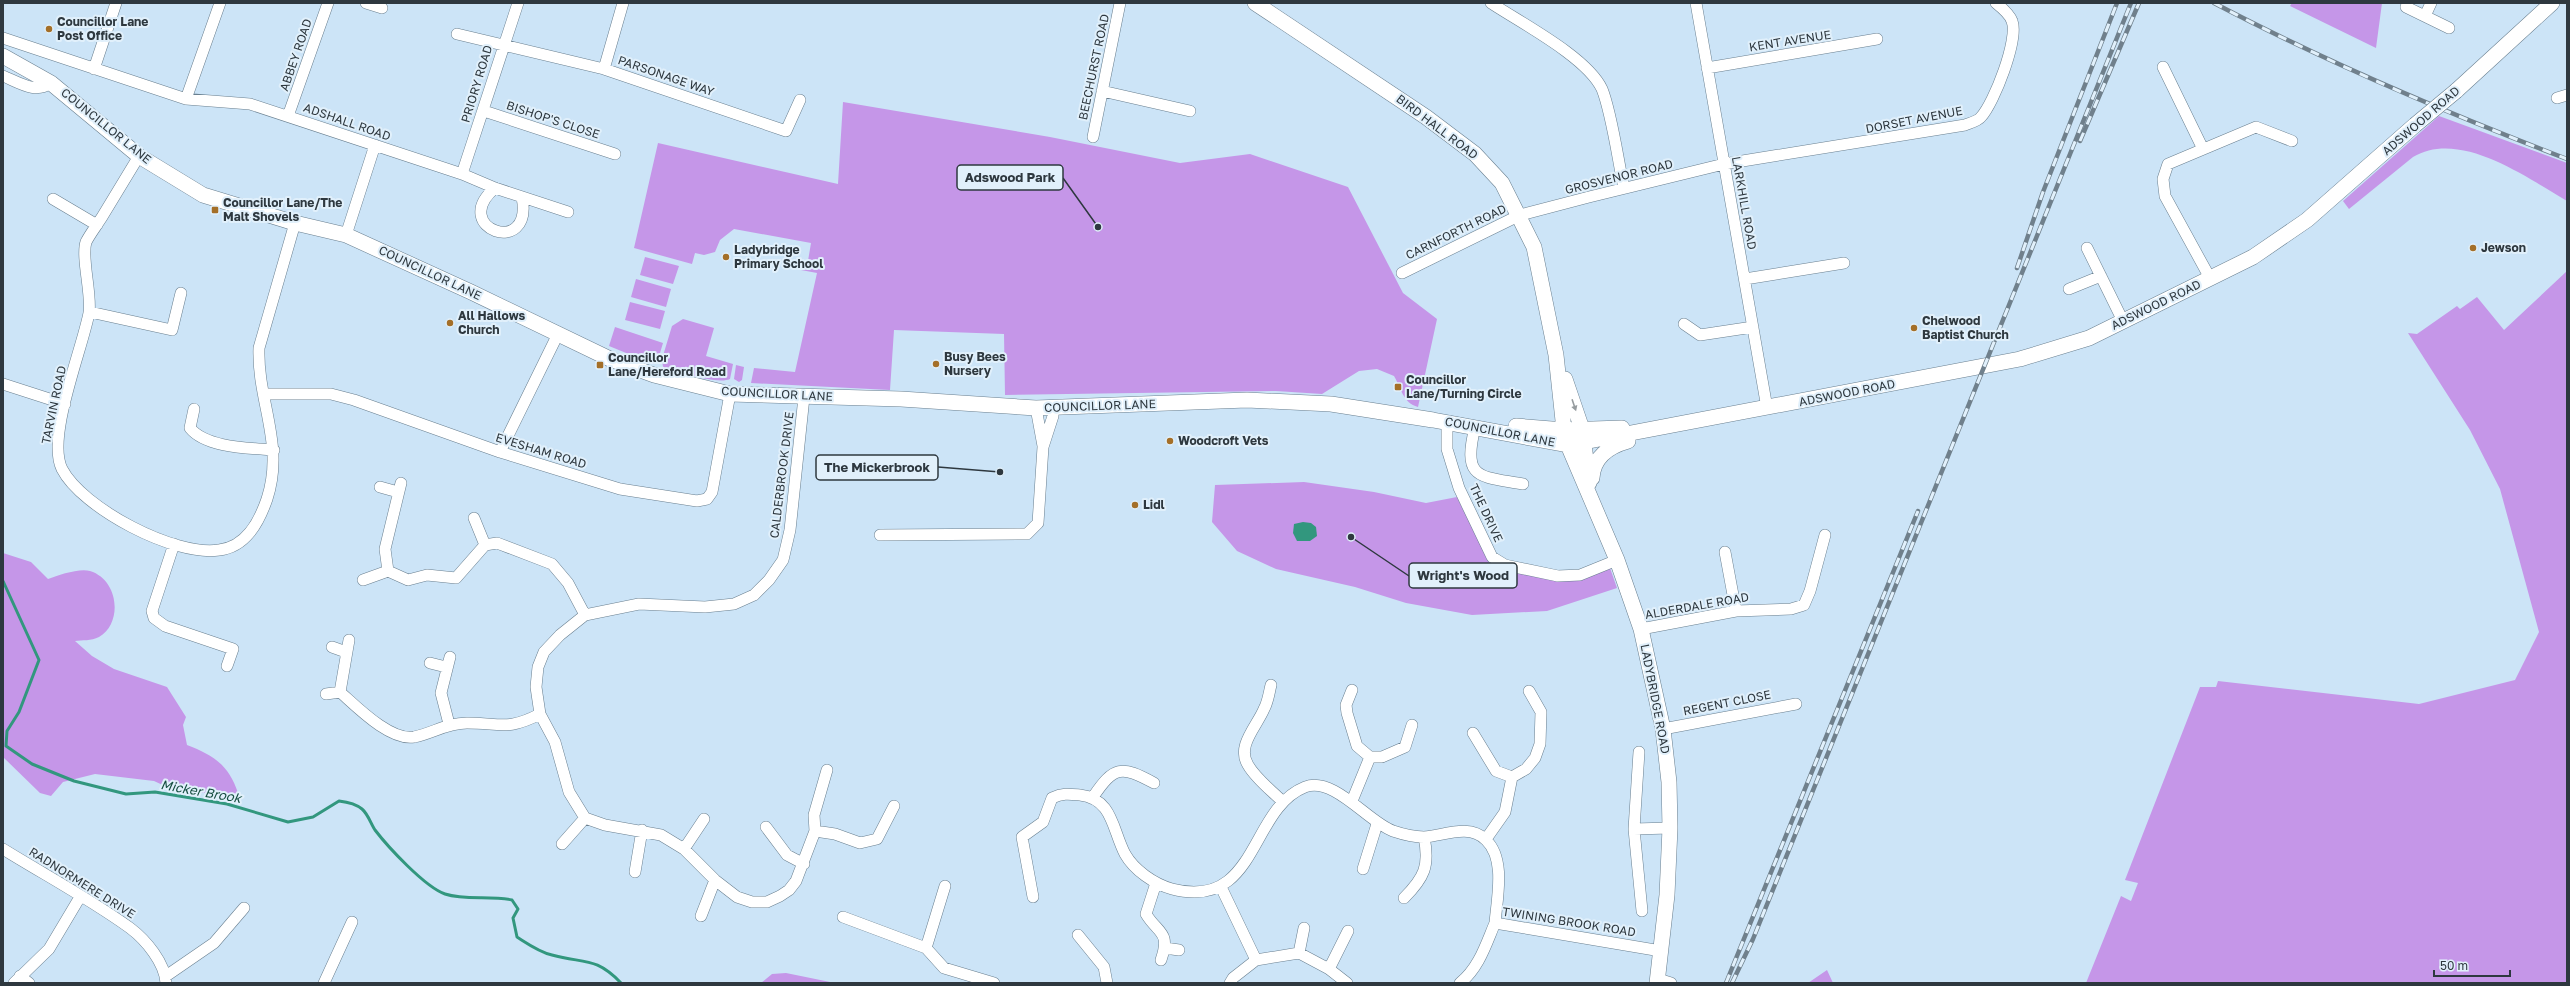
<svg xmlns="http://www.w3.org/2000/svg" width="2570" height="986" viewBox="0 0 2570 986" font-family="'Golos Text',sans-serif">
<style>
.green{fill:#c596e8}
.water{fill:#32977e}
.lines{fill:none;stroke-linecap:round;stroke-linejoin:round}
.stream{stroke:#32977e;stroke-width:3}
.street-casing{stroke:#697f8f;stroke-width:12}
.secondary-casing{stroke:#697f8f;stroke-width:16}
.street{stroke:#fff;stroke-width:11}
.secondary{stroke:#fff;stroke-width:15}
.rail-casing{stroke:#70808c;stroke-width:4.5}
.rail{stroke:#e1f0fb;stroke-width:3;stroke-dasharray:9;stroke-linecap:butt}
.secondary-bridge-casing{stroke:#697f8f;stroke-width:16;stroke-linecap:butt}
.secondary-bridge{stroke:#fff;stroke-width:15}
.oneway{fill:#969c9f}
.poi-dot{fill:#a46f28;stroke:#e1f0fb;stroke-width:1.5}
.labels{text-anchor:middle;stroke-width:4;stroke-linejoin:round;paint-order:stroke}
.poi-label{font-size:12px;font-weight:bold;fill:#2e383f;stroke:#e1f0fb;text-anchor:start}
.street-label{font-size:12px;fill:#2e383f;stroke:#e1f0fb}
.water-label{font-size:13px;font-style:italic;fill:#154d3f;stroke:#e1f0fb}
.leader{fill:none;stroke:#2e383f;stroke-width:1.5}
.callout-dot{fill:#2e383f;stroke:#e1f0fb;stroke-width:1.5}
.callout{fill:#e1f0fb;stroke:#2e383f;stroke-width:1.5}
.callout-label{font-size:13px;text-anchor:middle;font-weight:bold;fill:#2e383f}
</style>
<rect width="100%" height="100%" fill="#cce4f7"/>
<path class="green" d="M2292 3H2382L2376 48 2290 6Z
M843 102 1050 137 1180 163 1250 154 1348 187 1403 293 1437 319 1418 407C1403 403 1401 388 1394 376L1377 369 1359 371 1322 394 1276 391 1005 395 1004 334 894 330 890 390 751 383 754 368 795 372 817 273 801 270 808 261 811 243 734 229 720 240 715 252 704 255 695 253 692 264 634 248 658 143 838 184Z
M2439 116 2567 163V201C2526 177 2460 129 2413 157L2349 209 2343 201Z
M645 257 679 266 673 284 640 275Z
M2567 271V983H2086L2121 896 2131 901 2138 883 2125 880 2200 687H2216L2218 681 2419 704 2515 680 2539 632 2500 489 2470 430 2408 333 2417 334 2457 306 2460 309 2477 297 2504 330Z
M636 279 671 289 666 307 631 297Z
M630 302 665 311 660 329 625 320Z
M683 319 714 328 706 356 733 364 730 379C717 385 677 371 663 367L662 359 672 326Z
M615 327 663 343 657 363 653 364 609 346Z
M736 365 744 367 742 380 739 382 734 379Z
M1304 482 1374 492 1426 503 1457 497 1489 562 1505 570 1560 580 1610 568 1617 588 1547 611 1472 615 1406 603 1355 587 1276 569 1237 551 1212 522 1215 485Z
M3 553 31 562 48 579C59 575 79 568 90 571 119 580 123 623 99 637 91 641 82 640 75 641L92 656 114 669 167 687 186 717 183 725 187 745C213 755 229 765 238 793L224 796 167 787 154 781 95 774 63 782 51 796 40 793 3 757Z
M1827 970 1833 983H1808Z
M786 973 835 983H761L772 974Z"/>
<path class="water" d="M1303 522 1311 523 1316 527 1317 536 1310 541H1297L1293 533 1294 524Z"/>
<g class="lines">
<path class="stream" d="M3 581 39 660 19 712 7 731 6 746 32 764 74 781 126 794 155 792 227 804 288 822 313 817 339 801C347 802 356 804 362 809 368 814 371 824 375 830 388 847 425 887 445 894 466 901 490 895 512 900L518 909 513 918 517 937C528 944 539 952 552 955 584 964 595 956 621 983"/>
<defs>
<path id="street" d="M366 3 382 8
M1491 3C1521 23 1587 57 1602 89 1612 114 1618 161 1624 188
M1696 3 1767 408
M2406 7 2449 28
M2425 16 2431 3
M457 34 604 69 786 131 800 100
M3 38 186 99 250 104 462 174 495 188 568 212
M2163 67 2203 149
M1707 68 1877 39
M94 69 116 3
M604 69 623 3
M3 76C20 83 35 94 51 83
M1102 91 1190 111
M2557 98 2567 95
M186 99 220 3
M484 111 615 154
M288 116 328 3
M1093 137 1120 3
M139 156C127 176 114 197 102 217 97 225 90 234 86 242 81 257 92 295 89 313 82 350 46 437 62 469 82 508 175 557 219 550 246 547 259 522 267 499 285 444 257 401 259 348L295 223
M462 174 518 3
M495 188C448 228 534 259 522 197
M53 199 97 225
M346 235 375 145
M2087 248 2123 321
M1402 273 1520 215 1589 197 1724 164 1965 125C1970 123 1978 121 1981 117 1994 103 2019 39 2012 21 2010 15 2001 7 1996 3
M2210 278 2165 196 2163 179 2168 164 2256 127 2292 141
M1745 279 1844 263
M2069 289 2101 276
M90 312 172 330 181 293
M1684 324 1700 335 1753 327
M3 384 65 404
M265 394H331L354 400 500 452 620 489 697 501 707 499 712 492 730 394
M804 397 790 530 783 560 769 580 754 595 734 604 705 607 639 604 585 615 560 635 544 652 538 667 536 687 540 714 555 742 569 792 585 818 605 825 661 835 684 849 715 880 737 897 752 902H767L780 896 789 890 796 881 815 831 814 815 827 770
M1036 408 1043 446
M194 409 190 428C206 448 250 448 274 450
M1447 422V449L1459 488 1492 557 1505 565 1558 576 1580 575 1617 560
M1475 427C1462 480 1479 476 1523 484
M500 452 558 334
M401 483 385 549 388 571 408 580 427 575 456 578 485 545 497 543 552 564 568 583 585 615
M380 487 398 492
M474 518 485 545
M880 535 1027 534 1038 523 1043 447 1053 416V408
M174 544 152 611 154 618 165 626 233 649 227 666
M1725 552 1736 611
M363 580 388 571
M1641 629 1736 611 1791 609 1804 605 1810 591 1825 535
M349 640 340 692C357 707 390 741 414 737 433 733 447 723 467 723 501 723 507 731 540 714
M332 647 346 652
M430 663 446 667
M1271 685C1269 693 1268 702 1264 709 1257 726 1236 746 1248 765 1256 779 1271 790 1282 801
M1352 690 1346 705 1347 713 1357 746 1370 757 1352 801
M326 694 340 692
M449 724 441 693 450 657
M1663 729 1796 704
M1473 733 1496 771 1512 777
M1639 752 1634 829 1670 828
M1370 757H1382L1405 747 1412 725
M1093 797C1114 766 1121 765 1154 783
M766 827 787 855 804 864
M1634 829 1642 911
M815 831 835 834 860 843 877 839 894 806
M1486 839 1505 812 1512 777 1526 769 1535 758 1540 744 1541 712 1529 691
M562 844 585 818
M3 849C45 875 90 899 130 928 146 940 165 963 166 983
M684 849 704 819
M1363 869 1377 824
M635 872 642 830
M1156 883 1146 914C1158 934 1171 931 1161 960
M945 886 926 948 944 968 994 983
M1221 887 1256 960
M1033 897 1022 837 1043 822 1052 798C1063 793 1069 794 1080 795 1113 799 1112 829 1125 854 1134 870 1154 884 1172 889 1258 911 1249 809 1305 787 1334 776 1368 822 1393 831 1402 834 1415 837 1424 837 1443 836 1469 823 1486 840 1506 859 1497 898 1495 923
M1404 898C1424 878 1430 866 1424 837
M701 916 715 880
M843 917 926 948
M1078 935 1104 967 1107 983
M1165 948 1179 950
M1299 953 1304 928
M1329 969 1348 931
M20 976 29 983
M166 976 214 943 244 908
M1658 979 1671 983
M14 983 49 949 80 897
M324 983 352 922
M1230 983 1233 978 1256 960 1299 953 1329 969 1347 983
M1460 983C1479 968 1486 944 1495 923L1661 951"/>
<path id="secondary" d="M1255 3 1426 117 1475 154 1502 183 1534 247 1556 355 1564 430 1568 445 1617 560 1641 629 1663 729 1669 782 1670 828 1667 895 1657 983
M3 56 51 83 139 156 203 195 295 223 346 235 471 292 610 359 654 375 730 394 901 399 1036 408 1247 400 1331 404 1433 420 1568 445 2020 359 2089 338 2253 257 2307 220 2415 125
M2456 91 2552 3
M1565 379 1582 429 1589 483
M1516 426 1564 430 1622 428
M1592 478C1593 457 1610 446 1628 441"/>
</defs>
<use href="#street" class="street-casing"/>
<use href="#secondary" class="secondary-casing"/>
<use href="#street" class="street"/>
<use href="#secondary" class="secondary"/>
<defs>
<path id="rail" d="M2214 3C2328 63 2447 113 2567 159
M2080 141 2139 3
M2017 268 2043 192 2117 3
M1726 983 1918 511
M1732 983 1753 939 2131 3"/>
</defs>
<use href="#rail" class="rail-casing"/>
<use href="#rail" class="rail"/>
<defs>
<path id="secondary-bridge" d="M2415 125 2456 91"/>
</defs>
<use href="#secondary-bridge" class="secondary-bridge-casing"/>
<use href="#secondary-bridge" class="secondary-bridge"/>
</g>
<defs><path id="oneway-solid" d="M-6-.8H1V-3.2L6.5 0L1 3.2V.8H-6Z"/></defs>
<use class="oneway" href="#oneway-solid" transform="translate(1574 405) rotate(71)"/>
<g class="poi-dot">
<circle cx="49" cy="29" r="4"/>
<rect x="211" y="206" width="8" height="8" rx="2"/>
<circle cx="2473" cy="248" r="4"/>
<circle cx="726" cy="257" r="4"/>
<circle cx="450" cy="323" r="4"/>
<circle cx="1914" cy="328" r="4"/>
<circle cx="936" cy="364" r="4"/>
<rect x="596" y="361" width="8" height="8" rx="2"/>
<rect x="1394" y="383" width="8" height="8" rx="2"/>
<circle cx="1170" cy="441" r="4"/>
<circle cx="1135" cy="505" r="4"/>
</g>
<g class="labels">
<g class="poi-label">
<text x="57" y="26">Councillor Lane<tspan x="57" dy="14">Post Office</tspan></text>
<text x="223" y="207">Councillor Lane/The<tspan x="223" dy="14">Malt Shovels</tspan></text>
<text x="2481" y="252">Jewson</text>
<text x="734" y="254">Ladybridge<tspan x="734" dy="14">Primary School</tspan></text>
<text x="458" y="320">All Hallows<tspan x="458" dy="14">Church</tspan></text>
<text x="1922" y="325">Chelwood<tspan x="1922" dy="14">Baptist Church</tspan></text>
<text x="944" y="361">Busy Bees<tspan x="944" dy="14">Nursery</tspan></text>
<text x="608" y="362">Councillor<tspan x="608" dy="14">Lane/Hereford Road</tspan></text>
<text x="1406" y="384">Councillor<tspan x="1406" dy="14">Lane/Turning Circle</tspan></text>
<text x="1178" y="445">Woodcroft Vets</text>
<text x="1143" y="509">Lidl</text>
</g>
<g class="street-label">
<text transform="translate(1790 41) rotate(-9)" y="4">KENT AVENUE</text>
<text transform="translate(296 55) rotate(-71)" y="4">ABBEY ROAD</text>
<text transform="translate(1094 67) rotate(-78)" y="4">BEECHURST ROAD</text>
<text transform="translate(666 76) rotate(19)" y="4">PARSONAGE WAY</text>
<text transform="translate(477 84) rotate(-73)" y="4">PRIORY ROAD</text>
<text transform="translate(553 120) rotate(18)" y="4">BISHOP'S CLOSE</text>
<text transform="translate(1914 120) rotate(-11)" y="4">DORSET AVENUE</text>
<text transform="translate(2421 121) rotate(-41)" y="4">ADSWOOD ROAD</text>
<text transform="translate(347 122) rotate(19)" y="4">ADSHALL ROAD</text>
<text transform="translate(106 126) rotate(39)" y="4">COUNCILLOR LANE</text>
<text transform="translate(1437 127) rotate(37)" y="4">BIRD HALL ROAD</text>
<text transform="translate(1619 177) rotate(-14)" y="4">GROSVENOR ROAD</text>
<text transform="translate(1744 203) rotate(80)" y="4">LARKHILL ROAD</text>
<text transform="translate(1456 232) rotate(-26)" y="4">CARNFORTH ROAD</text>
<text transform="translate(430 273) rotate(25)" y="4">COUNCILLOR LANE</text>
<text transform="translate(2156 305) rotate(-26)" y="4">ADSWOOD ROAD</text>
<text transform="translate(1847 393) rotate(-11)" y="4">ADSWOOD ROAD</text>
<text transform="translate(777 394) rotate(3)" y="4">COUNCILLOR LANE</text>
<text transform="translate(54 405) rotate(-78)" y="4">TARVIN ROAD</text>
<text transform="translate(1100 406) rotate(-2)" y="4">COUNCILLOR LANE</text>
<text transform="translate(1500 432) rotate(11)" y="4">COUNCILLOR LANE</text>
<text transform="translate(541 451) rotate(17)" y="4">EVESHAM ROAD</text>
<text transform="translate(782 475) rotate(-83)" y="4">CALDERBROOK DRIVE</text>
<text transform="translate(1486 513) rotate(65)" y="4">THE DRIVE</text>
<text transform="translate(1697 606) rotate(-10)" y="4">ALDERDALE ROAD</text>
<text transform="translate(1655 699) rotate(79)" y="4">LADYBRIDGE ROAD</text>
<text transform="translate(1727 703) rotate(-11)" y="4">REGENT CLOSE</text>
<text transform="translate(82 883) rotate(32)" y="4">RADNORMERE DRIVE</text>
<text transform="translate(1569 922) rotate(9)" y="4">TWINING BROOK ROAD</text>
</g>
<g class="water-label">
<text transform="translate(201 791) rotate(10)" y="5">Micker Brook</text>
</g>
</g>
<path class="leader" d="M1098 227L1063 178M1000 472L938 467M1351 537L1409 576"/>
<g class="callout-dot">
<circle cx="1098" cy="227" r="4"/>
<circle cx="1000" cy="472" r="4"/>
<circle cx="1351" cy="537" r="4"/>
</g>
<g class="callout">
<rect x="957" y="165" width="106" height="25" rx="4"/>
<rect x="816" y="455" width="122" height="25" rx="4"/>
<rect x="1409" y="563" width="108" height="25" rx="4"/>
</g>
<g class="callout-label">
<text x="1010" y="182">Adswood Park</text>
<text x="877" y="472">The Mickerbrook</text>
<text x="1463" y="580">Wright's Wood</text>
</g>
<rect width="2570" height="986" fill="none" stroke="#2e383f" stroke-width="8"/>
<path d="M2434 970v6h76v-6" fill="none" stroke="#2e383f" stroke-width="2"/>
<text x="2440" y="970" font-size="12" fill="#2e383f" stroke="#e1f0fb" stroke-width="3" paint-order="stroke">50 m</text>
</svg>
